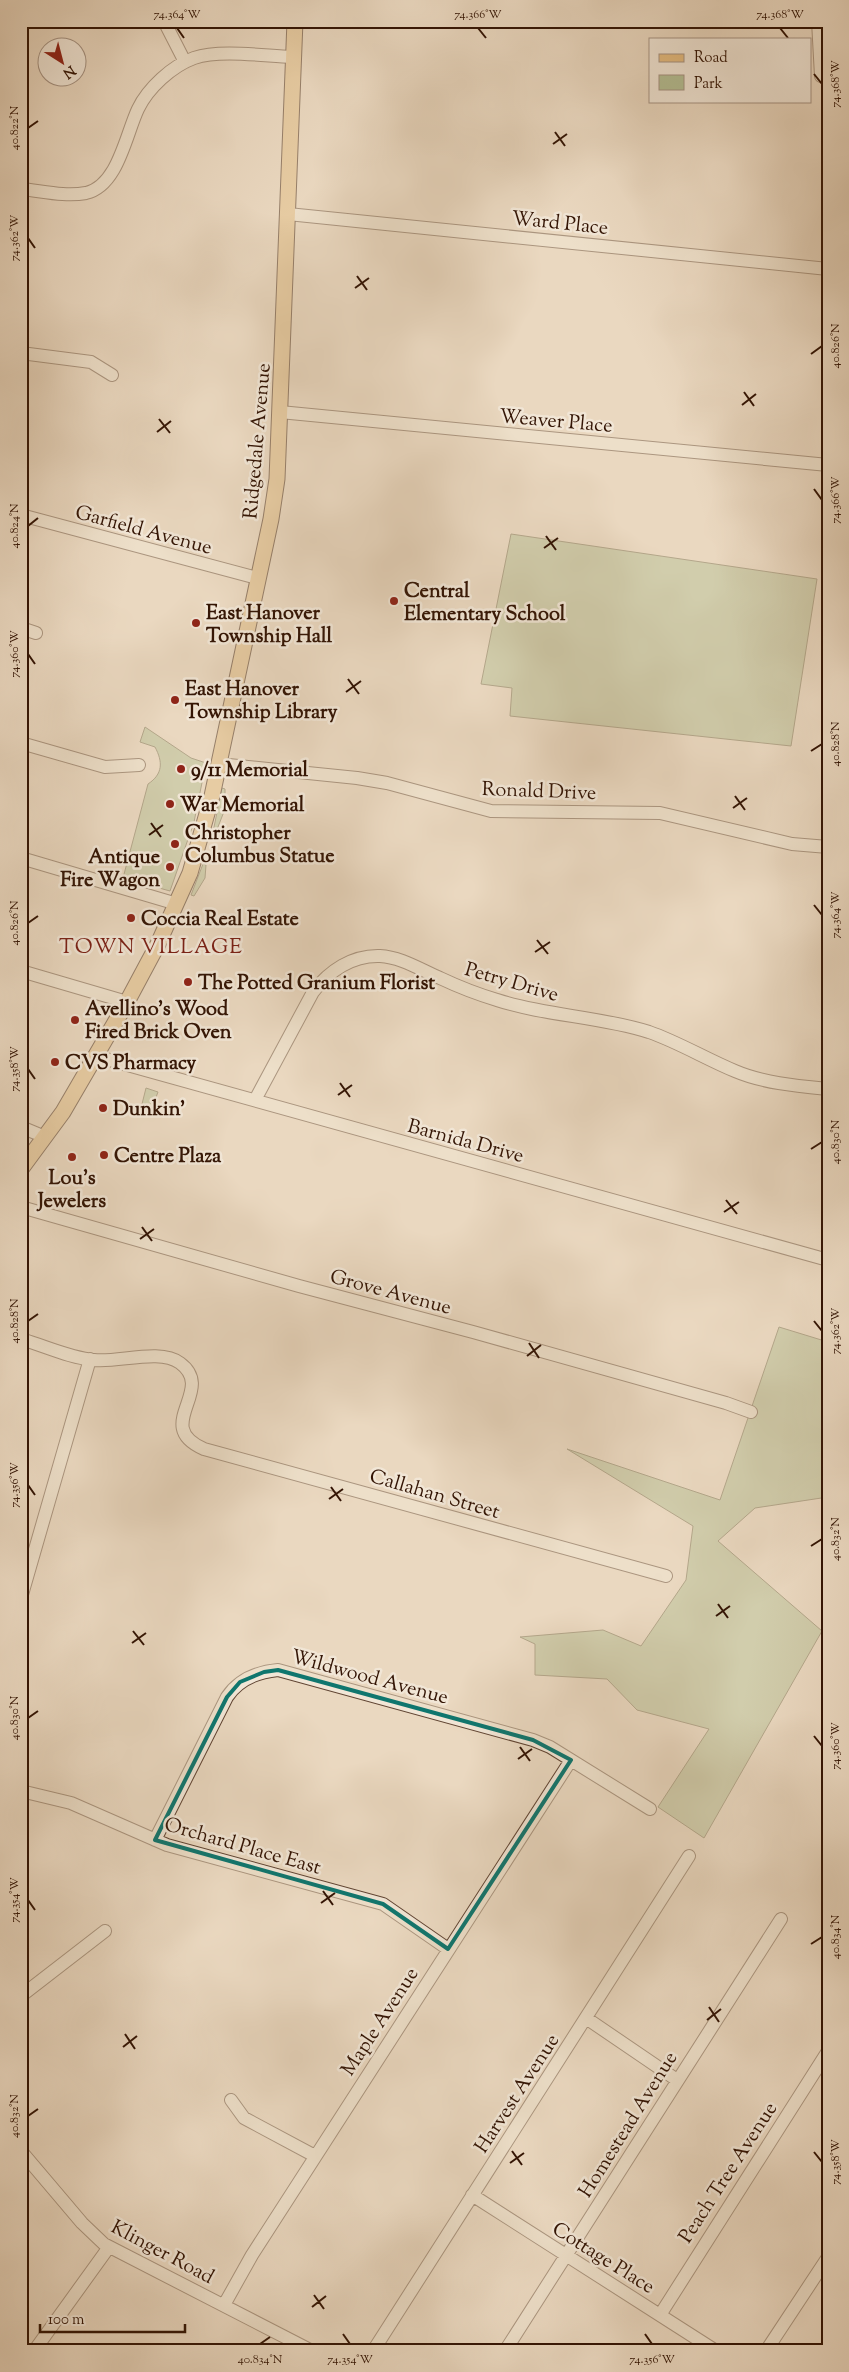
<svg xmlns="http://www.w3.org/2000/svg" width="849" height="2372" viewBox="0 0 849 2372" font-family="'Sorts Mill Goudy',serif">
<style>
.green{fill:#b4bf95;stroke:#746a4c}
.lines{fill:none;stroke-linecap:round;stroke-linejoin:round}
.minor-casing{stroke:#614533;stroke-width:14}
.major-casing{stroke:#331404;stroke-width:17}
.minor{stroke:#f1e6d6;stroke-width:12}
.major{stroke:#e5bc80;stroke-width:15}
.marked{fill:none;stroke:#0f766e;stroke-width:4;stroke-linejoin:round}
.ticks{fill:none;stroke:#331404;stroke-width:2}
.poi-dot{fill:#8f2418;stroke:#f1e6d6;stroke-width:2}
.labels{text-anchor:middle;stroke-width:5;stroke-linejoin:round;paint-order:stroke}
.street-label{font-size:20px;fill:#331404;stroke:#f1e6d6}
.poi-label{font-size:20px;font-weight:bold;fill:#331404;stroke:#f1e6d6;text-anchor:start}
.neighbourhood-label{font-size:21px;letter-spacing:1px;fill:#7a1f14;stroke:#f1e6d6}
.neatline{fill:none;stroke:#331404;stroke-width:2}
.ticks-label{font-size:12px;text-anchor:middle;fill:#331404}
</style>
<rect width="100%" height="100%" fill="#ead8c0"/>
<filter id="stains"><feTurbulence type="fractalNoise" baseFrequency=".004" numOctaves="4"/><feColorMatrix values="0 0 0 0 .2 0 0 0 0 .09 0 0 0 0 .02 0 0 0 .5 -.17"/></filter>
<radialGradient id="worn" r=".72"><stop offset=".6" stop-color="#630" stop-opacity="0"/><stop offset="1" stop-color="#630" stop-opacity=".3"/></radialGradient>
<path class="green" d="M511 534 817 579 791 746 510 716 512 688 481 684Z
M145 727 191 758 206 763 194 822 170 891 123 878 148 784C163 774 163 762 155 747L140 742Z
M222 788 225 789V809L216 832H213Z
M203 864 206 865 205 878 194 896 191 895Z
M146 1088 158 1092 151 1110 141 1108Z
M779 1327 828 1342V1497L755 1508 718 1541 822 1631 704 1838 658 1807 709 1729 637 1710 607 1679 535 1675V1644L520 1637 603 1630 641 1646 686 1580 693 1526 567 1449 720 1500Z"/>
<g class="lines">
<defs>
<path id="minor" d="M164 21 185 62
M818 21 821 76
M21 189C42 191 65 197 86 193 118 186 126 134 138 109 148 88 172 66 194 58 220 49 264 56 292 57
M288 214 828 269
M21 353 91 362 112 375
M280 412 828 465
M21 515 257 578
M21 628 36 633
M21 743 105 767 139 765
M219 764 357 778 387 783 491 811 660 813 792 844 828 847
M21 858 177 904
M21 971 127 1002
M95 1056 828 1260
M255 1100 313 992C329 971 352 955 380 956 401 957 421 970 440 978 459 987 477 994 497 1000 546 1016 599 1016 649 1032 678 1042 706 1059 735 1071 763 1083 797 1086 828 1089
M21 1127 45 1137
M21 1207 299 1286 473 1332 726 1403 751 1412
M21 1339C45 1346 70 1358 94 1360 118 1363 160 1348 180 1363 217 1390 151 1426 204 1449L666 1576
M21 1598 90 1359
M21 1791 71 1803 167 1845 383 1904 448 1949
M155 1840 227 1697C239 1679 257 1672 278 1670L533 1740 550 1747 650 1809
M21 1996 105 1931
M586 2018 677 2080
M231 2100 244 2118 315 2156
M21 2151 82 2223 104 2244 312 2351
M472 2195 716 2351
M224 2305 252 2255 571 1760
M660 2315 828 2051
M34 2351 109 2247
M373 2351 689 1856
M505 2351 781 1919
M766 2351 828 2257"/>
<path id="major" d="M21 1169 63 1112 127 1002 158 944 190 873 212 796 271 519 277 479 295 21"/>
</defs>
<use href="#minor" class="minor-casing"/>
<use href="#major" class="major-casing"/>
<use href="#minor" class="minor"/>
<use href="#major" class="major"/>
</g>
<path d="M0 0H849V2372H0ZM278 1670 533 1740 571 1760 448 1949 383 1904 155 1840 227 1697 240 1682 264 1672Z" fill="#ead8c0" fill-opacity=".55" fill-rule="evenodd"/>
<path class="marked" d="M278 1670 533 1740 571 1760 448 1949 383 1904 155 1840 227 1697 240 1682 264 1672Z"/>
<path class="ticks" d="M177 28 184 38M478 28 486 38M780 28 788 38M814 74 822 84M28 128 38 121M555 132 565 146M553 144 567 134M28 238 35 248M357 276 367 290M355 288 369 278M811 354 822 346M744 392 754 406M742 405 756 394M159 419 170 433M157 432 171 421M814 489 822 500M28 526 38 518M546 536 556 550M544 548 558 538M28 654 35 664M348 679 359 694M346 692 361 681M811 751 822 744M735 796 745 810M733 808 747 798M151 823 161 837M149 835 163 825M814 905 822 915M28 923 38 916M537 940 548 954M535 952 550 942M28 1069 35 1079M340 1083 350 1097M338 1095 352 1085M811 1149 822 1142M726 1200 737 1214M724 1212 739 1202M142 1227 152 1241M140 1239 154 1229M28 1321 38 1314M814 1321 822 1331M529 1343 539 1358M527 1356 541 1345M28 1485 35 1495M331 1487 341 1501M329 1499 343 1489M811 1546 822 1539M718 1604 728 1618M716 1616 730 1606M133 1631 144 1645M132 1643 146 1633M28 1718 38 1711M814 1736 822 1746M520 1747 530 1761M518 1759 532 1749M323 1891 333 1905M28 1900 35 1910M321 1903 335 1893M811 1944 822 1937M709 2007 719 2022M707 2020 721 2009M125 2034 135 2049M123 2047 137 2036M28 2116 38 2109M512 2151 522 2165M814 2152 822 2162M510 2163 524 2153M314 2295 324 2309M312 2307 326 2296M343 2334 350 2344M645 2334 652 2344M260 2344 270 2337"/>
<g class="poi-dot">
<circle cx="394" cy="601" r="5"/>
<circle cx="196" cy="623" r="5"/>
<circle cx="175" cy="700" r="5"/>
<circle cx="181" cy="769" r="5"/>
<circle cx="170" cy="804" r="5"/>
<circle cx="175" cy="844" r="5"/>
<circle cx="170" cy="867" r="5"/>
<circle cx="131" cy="918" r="5"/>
<circle cx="188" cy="982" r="5"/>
<circle cx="75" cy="1020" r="5"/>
<circle cx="55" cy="1062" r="5"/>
<circle cx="103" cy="1108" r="5"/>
<circle cx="104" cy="1155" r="5"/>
<circle cx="72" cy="1157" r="5"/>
</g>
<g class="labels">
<g class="street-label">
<text transform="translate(560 222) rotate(6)" y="7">Ward Place</text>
<text transform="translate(556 420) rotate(5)" y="7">Weaver Place</text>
<text transform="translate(256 441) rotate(-85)" y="7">Ridgedale Avenue</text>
<text transform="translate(144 529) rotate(15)" y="7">Garfield Avenue</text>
<text transform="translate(539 790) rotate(2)" y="7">Ronald Drive</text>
<text transform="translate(512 981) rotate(16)" y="7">Petry Drive</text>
<text transform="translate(466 1140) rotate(15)" y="7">Barnida Drive</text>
<text transform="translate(391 1291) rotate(15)" y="7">Grove Avenue</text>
<text transform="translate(435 1493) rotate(16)" y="7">Callahan Street</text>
<text transform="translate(370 1676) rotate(15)" y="7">Wildwood Avenue</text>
<text transform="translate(243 1845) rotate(16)" y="7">Orchard Place East</text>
<text transform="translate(379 2021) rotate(-57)" y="7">Maple Avenue</text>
<text transform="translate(516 2093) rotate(-57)" y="7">Harvest Avenue</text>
<text transform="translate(627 2124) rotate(-58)" y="7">Homestead Avenue</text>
<text transform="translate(727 2172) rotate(-57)" y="7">Peach Tree Avenue</text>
<text transform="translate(163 2251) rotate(28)" y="7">Klinger Road</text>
<text transform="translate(604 2257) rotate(32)" y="7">Cottage Place</text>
</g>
<g class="poi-label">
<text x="404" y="597">Central<tspan x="404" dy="23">Elementary School</tspan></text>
<text x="206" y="619">East Hanover<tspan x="206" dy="23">Township Hall</tspan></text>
<text x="185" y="695">East Hanover<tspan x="185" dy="23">Township Library</tspan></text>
<text x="191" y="776">9/11 Memorial</text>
<text x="180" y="811">War Memorial</text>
<text x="185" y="839">Christopher<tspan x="185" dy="23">Columbus Statue</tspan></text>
<text x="160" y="863" text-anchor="end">Antique<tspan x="160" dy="23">Fire Wagon</tspan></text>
<text x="141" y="925">Coccia Real Estate</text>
<text x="198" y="989">The Potted Granium Florist</text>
<text x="85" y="1015">Avellino's Wood<tspan x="85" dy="23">Fired Brick Oven</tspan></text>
<text x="65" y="1069">CVS Pharmacy</text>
<text x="113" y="1115">Dunkin'</text>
<text x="114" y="1162">Centre Plaza</text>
<text x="72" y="1184" text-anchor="middle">Lou's<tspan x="72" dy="23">Jewelers</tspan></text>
</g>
<g class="neighbourhood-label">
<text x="151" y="953">TOWN VILLAGE</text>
</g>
</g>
<rect width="849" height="2372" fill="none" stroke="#ead8c0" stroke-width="55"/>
<rect x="649" y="38" width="162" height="65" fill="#f1e6d6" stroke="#a59282"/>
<rect x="659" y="54" width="25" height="8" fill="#e5bc80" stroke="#a59282"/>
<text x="694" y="62" font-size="15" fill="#331404">Road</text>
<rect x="659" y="75" width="25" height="15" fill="#b4bf95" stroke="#a59282"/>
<text x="694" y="88" font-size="15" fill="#331404">Park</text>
<g transform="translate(62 62) rotate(144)"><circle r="24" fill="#f1e6d6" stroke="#a59282"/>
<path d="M0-4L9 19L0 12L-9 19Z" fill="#8f2418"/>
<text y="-8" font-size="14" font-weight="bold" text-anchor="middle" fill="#331404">N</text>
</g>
<path d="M40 2324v8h145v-8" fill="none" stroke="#331404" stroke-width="2.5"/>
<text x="48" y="2324" font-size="15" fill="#331404" stroke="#f1e6d6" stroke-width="4" paint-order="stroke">100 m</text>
<rect x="28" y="28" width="794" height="2316" class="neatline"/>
<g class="ticks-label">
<text x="177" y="18">74.364°W</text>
<text x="478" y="18">74.366°W</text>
<text x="780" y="18">74.368°W</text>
<text transform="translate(835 84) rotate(-90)" y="4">74.368°W</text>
<text transform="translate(14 128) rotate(-90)" y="4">40.822°N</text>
<text transform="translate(14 238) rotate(-90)" y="4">74.362°W</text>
<text transform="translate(835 346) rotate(-90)" y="4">40.826°N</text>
<text transform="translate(835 500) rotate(-90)" y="4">74.366°W</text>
<text transform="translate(14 526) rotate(-90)" y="4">40.824°N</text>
<text transform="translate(14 654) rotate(-90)" y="4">74.360°W</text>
<text transform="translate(835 744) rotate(-90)" y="4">40.828°N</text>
<text transform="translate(835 915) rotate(-90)" y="4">74.364°W</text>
<text transform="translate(14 923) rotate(-90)" y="4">40.826°N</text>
<text transform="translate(14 1069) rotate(-90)" y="4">74.358°W</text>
<text transform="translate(835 1142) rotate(-90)" y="4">40.830°N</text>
<text transform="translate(14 1321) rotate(-90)" y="4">40.828°N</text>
<text transform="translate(835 1331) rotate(-90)" y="4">74.362°W</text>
<text transform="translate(14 1485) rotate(-90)" y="4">74.356°W</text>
<text transform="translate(835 1539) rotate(-90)" y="4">40.832°N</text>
<text transform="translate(14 1718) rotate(-90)" y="4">40.830°N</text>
<text transform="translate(835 1746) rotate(-90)" y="4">74.360°W</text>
<text transform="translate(14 1900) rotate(-90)" y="4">74.354°W</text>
<text transform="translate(835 1937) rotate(-90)" y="4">40.834°N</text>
<text transform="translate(14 2116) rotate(-90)" y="4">40.832°N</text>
<text transform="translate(835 2162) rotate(-90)" y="4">74.358°W</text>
<text x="260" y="2363">40.834°N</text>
<text x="350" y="2363">74.354°W</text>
<text x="652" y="2363">74.356°W</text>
</g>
<rect width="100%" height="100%" filter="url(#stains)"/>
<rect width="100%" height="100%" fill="url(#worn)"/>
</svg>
